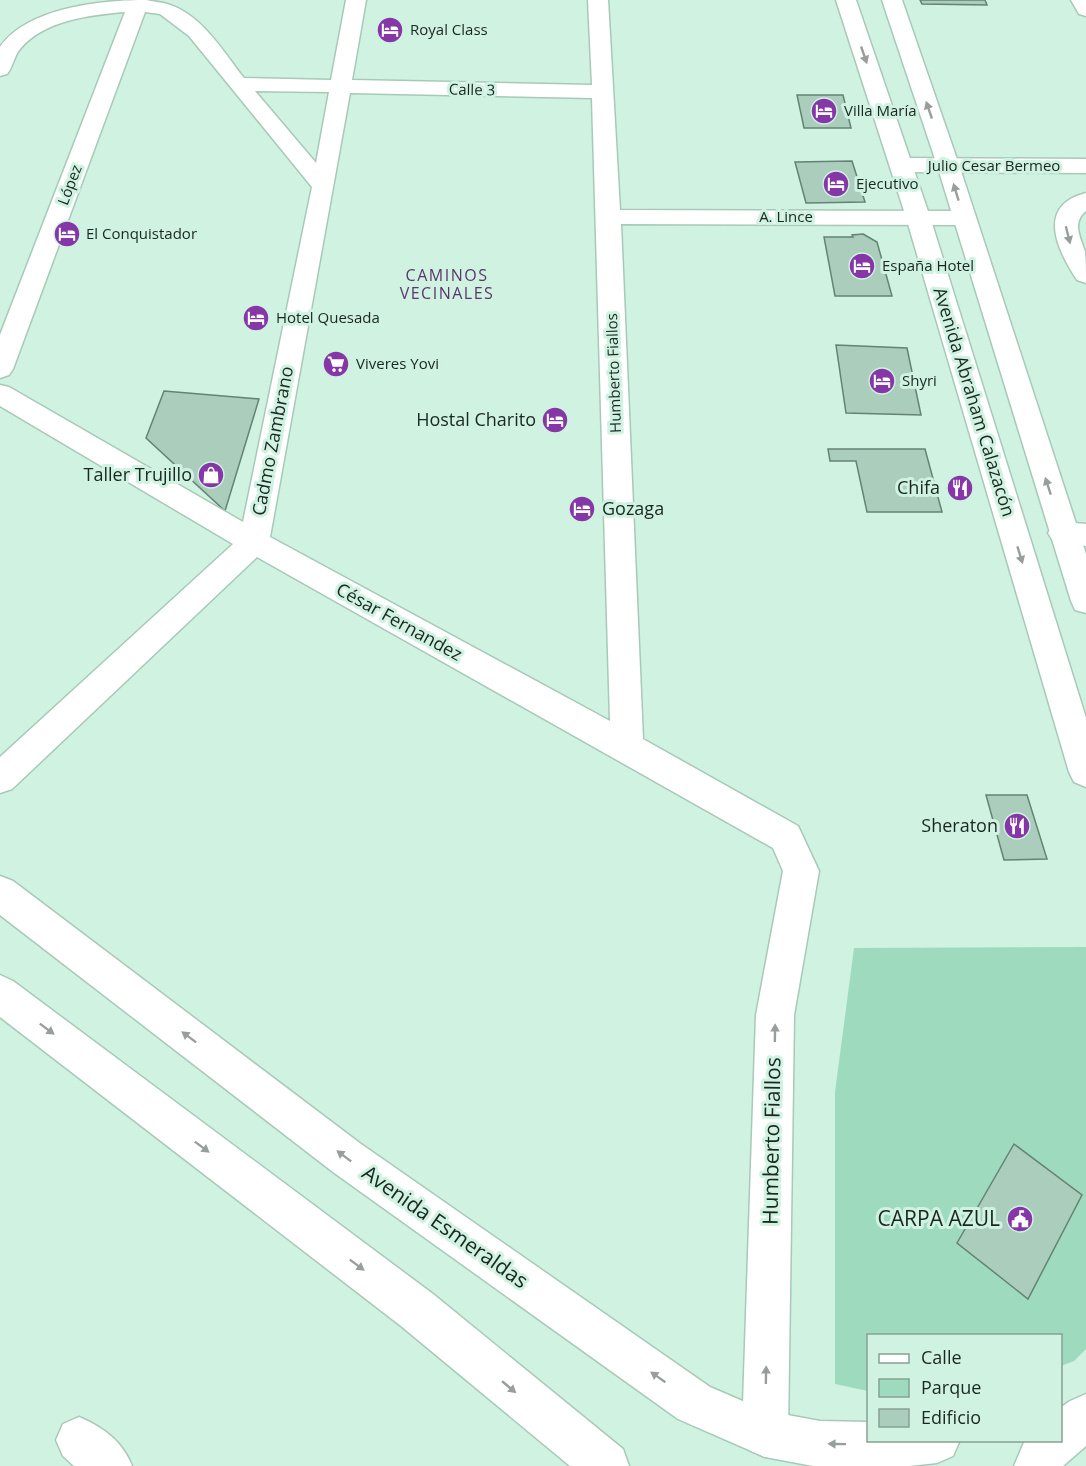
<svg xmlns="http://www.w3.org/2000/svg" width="1086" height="1466" viewBox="0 0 1086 1466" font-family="'Open Sans',sans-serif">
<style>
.green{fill:#9edbbe}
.building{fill:#abcdbc;stroke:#648374;stroke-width:1.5}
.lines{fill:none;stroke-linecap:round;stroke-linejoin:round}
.minor-casing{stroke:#a8c9b9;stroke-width:3}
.major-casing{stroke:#a8c9b9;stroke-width:3}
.minor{fill:#fff;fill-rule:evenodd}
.major{fill:#fff;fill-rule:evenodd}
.oneway{fill:#989e9b}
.labels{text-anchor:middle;stroke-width:6;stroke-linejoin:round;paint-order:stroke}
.far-poi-label{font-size:15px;fill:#1a2721;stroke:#d0f2e1;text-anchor:start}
.far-street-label{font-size:15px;fill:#1a2721;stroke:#d0f2e1}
.far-neighbourhood-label{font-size:16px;letter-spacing:1.5px;fill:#5b356d;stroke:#d0f2e1}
.street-label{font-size:18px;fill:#1a2721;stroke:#d0f2e1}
.poi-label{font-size:18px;fill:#1a2721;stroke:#d0f2e1;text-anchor:end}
.near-street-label{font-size:21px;fill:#1a2721;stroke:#d0f2e1}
.near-poi-label{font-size:21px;fill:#1a2721;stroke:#d0f2e1;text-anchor:end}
</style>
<rect width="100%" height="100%" fill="#d0f2e1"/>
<path class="green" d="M1086 947V1349L1074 1361 1061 1366 1060 1336H868V1391L835 1384V1092L854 948Z"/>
<path class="building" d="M920 0H985L987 5 922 4Z
M797 95H843L851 128H804Z
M852 161 865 202 806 203 795 162Z
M863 234 877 242 892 296H835L824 237H853L852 235Z
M836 345 907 348 921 415 846 413Z
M164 391 259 399 225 511 146 438Z
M828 449H925L942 512H867L856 461H830Z
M986 795H1027L1047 859 1004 860Z
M1014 1144 1082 1195 1028 1299 957 1243Z"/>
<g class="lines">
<defs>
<path id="minor" d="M147 0C154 2 163 2 170 5 203 16 224 53 244 78L331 80 346 0H366L352 80 592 85 588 0H608L620 210 964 211 972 213 976 218 972 223 964 225 621 224 643 739 798 826 819 871 794 1015 788 1434 781 1450 765 1457 749 1450 742 1434 756 1015 783 871 773 848 257 557 12 789 0 793V757L233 544 0 406V385L9 387 243 522 312 187 189 36 160 14 145 12 13 369 9 375 0 378V335L125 12C90 15 44 20 20 49 14 56 13 67 7 74L0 76V47C28 7 103 0 147 0ZM255 91 329 92 316 163ZM350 93 592 98 610 721 270 537Z
M1071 0H1086V16L1079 14Z
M901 158 1086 159V173L901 172 893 170 890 165 893 160Z
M1086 193V211C1071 223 1081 238 1085 252 1086 261 1086 273 1086 283L1077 280C1058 251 1035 206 1086 193Z
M1063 522 1086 524V546L1053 541 1048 533 1053 525Z
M79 1417C103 1427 123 1442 132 1466H74L63 1456 56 1440 63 1424Z"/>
<path id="major" d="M836 0H856L930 217 1086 718V787L1074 782 1069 772 906 217Z
M882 0H902L959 165 1086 554V613L1075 610 1071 601 937 165Z
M0 876 13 881 361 1144 710 1387 766 1411 820 1421 868 1422V1440H960L953 1456 937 1463 909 1466H813L765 1457 678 1419 333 1172 0 915Z
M0 975 13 981 433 1294 623 1449 629 1466H570L401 1326 0 1017Z
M1086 1394V1446L1063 1466H1014L1025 1440H1060V1408L1070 1401Z"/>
</defs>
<use href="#minor" class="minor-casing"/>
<use href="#major" class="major-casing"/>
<use href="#minor" class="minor"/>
<use href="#major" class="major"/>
</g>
<defs><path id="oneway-solid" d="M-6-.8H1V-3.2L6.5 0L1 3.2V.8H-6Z" transform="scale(1.5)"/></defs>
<g class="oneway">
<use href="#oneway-solid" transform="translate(864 55) rotate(71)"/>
<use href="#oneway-solid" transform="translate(929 110) rotate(-109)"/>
<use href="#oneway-solid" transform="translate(956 192) rotate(-107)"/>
<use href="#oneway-solid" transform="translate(1068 235) rotate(76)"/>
<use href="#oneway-solid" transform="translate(1048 486) rotate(-108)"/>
<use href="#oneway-solid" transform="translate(1020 555) rotate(73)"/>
<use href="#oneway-solid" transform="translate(47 1029) rotate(37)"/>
<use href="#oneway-solid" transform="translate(775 1033) rotate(-89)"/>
<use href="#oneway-solid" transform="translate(189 1037) rotate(-143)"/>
<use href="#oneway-solid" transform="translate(202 1147) rotate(37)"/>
<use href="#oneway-solid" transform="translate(344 1156) rotate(-143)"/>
<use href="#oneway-solid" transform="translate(357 1265) rotate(37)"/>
<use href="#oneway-solid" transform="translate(766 1375) rotate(-89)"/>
<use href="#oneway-solid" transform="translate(658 1377) rotate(-145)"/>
<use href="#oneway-solid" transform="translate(509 1387) rotate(40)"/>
<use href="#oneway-solid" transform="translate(837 1444) rotate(-179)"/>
</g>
<defs>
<symbol id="hotel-disc" viewBox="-11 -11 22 22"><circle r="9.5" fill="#8637a7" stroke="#d0f2e1"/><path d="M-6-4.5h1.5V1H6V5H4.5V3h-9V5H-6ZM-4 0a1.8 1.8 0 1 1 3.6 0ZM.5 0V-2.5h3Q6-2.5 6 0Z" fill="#fff"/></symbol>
<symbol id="supermarket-disc" viewBox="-11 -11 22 22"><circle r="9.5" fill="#8637a7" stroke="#d0f2e1"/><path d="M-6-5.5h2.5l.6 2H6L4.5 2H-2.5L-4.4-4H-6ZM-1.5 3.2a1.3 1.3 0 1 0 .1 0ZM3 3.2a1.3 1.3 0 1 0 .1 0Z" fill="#fff"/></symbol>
<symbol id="shop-disc" viewBox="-11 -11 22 22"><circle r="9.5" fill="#8637a7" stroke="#d0f2e1"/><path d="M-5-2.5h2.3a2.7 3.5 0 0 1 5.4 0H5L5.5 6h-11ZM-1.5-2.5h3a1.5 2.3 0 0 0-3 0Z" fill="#fff"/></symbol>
<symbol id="restaurant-disc" viewBox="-11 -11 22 22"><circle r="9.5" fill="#8637a7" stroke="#d0f2e1"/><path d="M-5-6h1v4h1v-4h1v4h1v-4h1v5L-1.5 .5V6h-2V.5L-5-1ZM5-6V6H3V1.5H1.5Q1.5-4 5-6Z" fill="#fff"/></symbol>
<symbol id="civic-disc" viewBox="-11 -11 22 22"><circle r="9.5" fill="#8637a7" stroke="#d0f2e1"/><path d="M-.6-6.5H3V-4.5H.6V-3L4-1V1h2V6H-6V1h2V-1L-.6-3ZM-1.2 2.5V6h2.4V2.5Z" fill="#fff"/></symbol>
</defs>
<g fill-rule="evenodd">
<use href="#hotel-disc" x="375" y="15" width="30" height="30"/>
<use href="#hotel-disc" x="809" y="96" width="30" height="30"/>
<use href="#hotel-disc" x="821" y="169" width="30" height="30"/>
<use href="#hotel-disc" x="52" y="219" width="30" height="30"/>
<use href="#hotel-disc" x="847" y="251" width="30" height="30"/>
<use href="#hotel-disc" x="241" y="303" width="30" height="30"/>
<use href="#supermarket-disc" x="321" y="349" width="30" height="30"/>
<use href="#hotel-disc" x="867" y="366" width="30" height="30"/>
<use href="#hotel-disc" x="540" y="405" width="30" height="30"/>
<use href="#shop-disc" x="196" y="460" width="30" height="30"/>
<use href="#restaurant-disc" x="945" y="473" width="30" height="30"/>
<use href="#hotel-disc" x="567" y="494" width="30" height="30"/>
<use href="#restaurant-disc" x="1002" y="811" width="30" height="30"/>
<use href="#civic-disc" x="1005" y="1204" width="30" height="30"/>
</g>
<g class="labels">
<g class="far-poi-label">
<text x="410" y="35">Royal Class</text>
<text x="844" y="116">Villa María</text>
<text x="856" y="189">Ejecutivo</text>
<text x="86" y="239">El Conquistador</text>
<text x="882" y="271">España Hotel</text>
<text x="276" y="323">Hotel Quesada</text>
<text x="356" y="369">Viveres Yovi</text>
<text x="902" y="386">Shyri</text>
</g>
<g class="far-street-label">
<text transform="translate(472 90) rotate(1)" y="5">Calle 3</text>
<text x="994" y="171">Julio Cesar Bermeo</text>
<text transform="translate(70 185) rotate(-69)" y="5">López</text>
<text x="786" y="222">A. Lince</text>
<text transform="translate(614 373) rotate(-92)" y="5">Humberto Fiallos</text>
</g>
<g class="far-neighbourhood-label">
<text x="447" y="281">CAMINOS<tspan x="447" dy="18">VECINALES</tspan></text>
</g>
<g class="street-label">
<text transform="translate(974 402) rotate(73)" y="6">Avenida Abraham Calazacón</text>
<text transform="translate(273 441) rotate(-79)" y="6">Cadmo Zambrano</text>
<text transform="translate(399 622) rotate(29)" y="6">César Fernandez</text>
</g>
<g class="poi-label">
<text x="536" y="426">Hostal Charito</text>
<text x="192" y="481">Taller Trujillo</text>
<text x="940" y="494">Chifa</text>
<text x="602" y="515" text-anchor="start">Gozaga</text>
<text x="998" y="832">Sheraton</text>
</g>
<g class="near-street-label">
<text transform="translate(772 1141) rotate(-89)" y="7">Humberto Fiallos</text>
<text transform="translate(445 1227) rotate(35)" y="7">Avenida Esmeraldas</text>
</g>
<g class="near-poi-label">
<text x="1000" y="1226">CARPA AZUL</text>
</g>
</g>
<rect x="867" y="1334" width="195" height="108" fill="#d0f2e1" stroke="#87a194" stroke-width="1.5"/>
<rect x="879" y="1354" width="30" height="9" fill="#ffffff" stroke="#87a194" stroke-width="1.5"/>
<text x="921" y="1364" font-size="18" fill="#1a2721">Calle</text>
<rect x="879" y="1379" width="30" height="18" fill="#9edbbe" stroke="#87a194" stroke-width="1.5"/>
<text x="921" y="1394" font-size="18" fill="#1a2721">Parque</text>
<rect x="879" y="1409" width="30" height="18" fill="#abcdbc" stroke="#87a194" stroke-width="1.5"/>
<text x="921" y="1424" font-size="18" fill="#1a2721">Edificio</text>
</svg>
